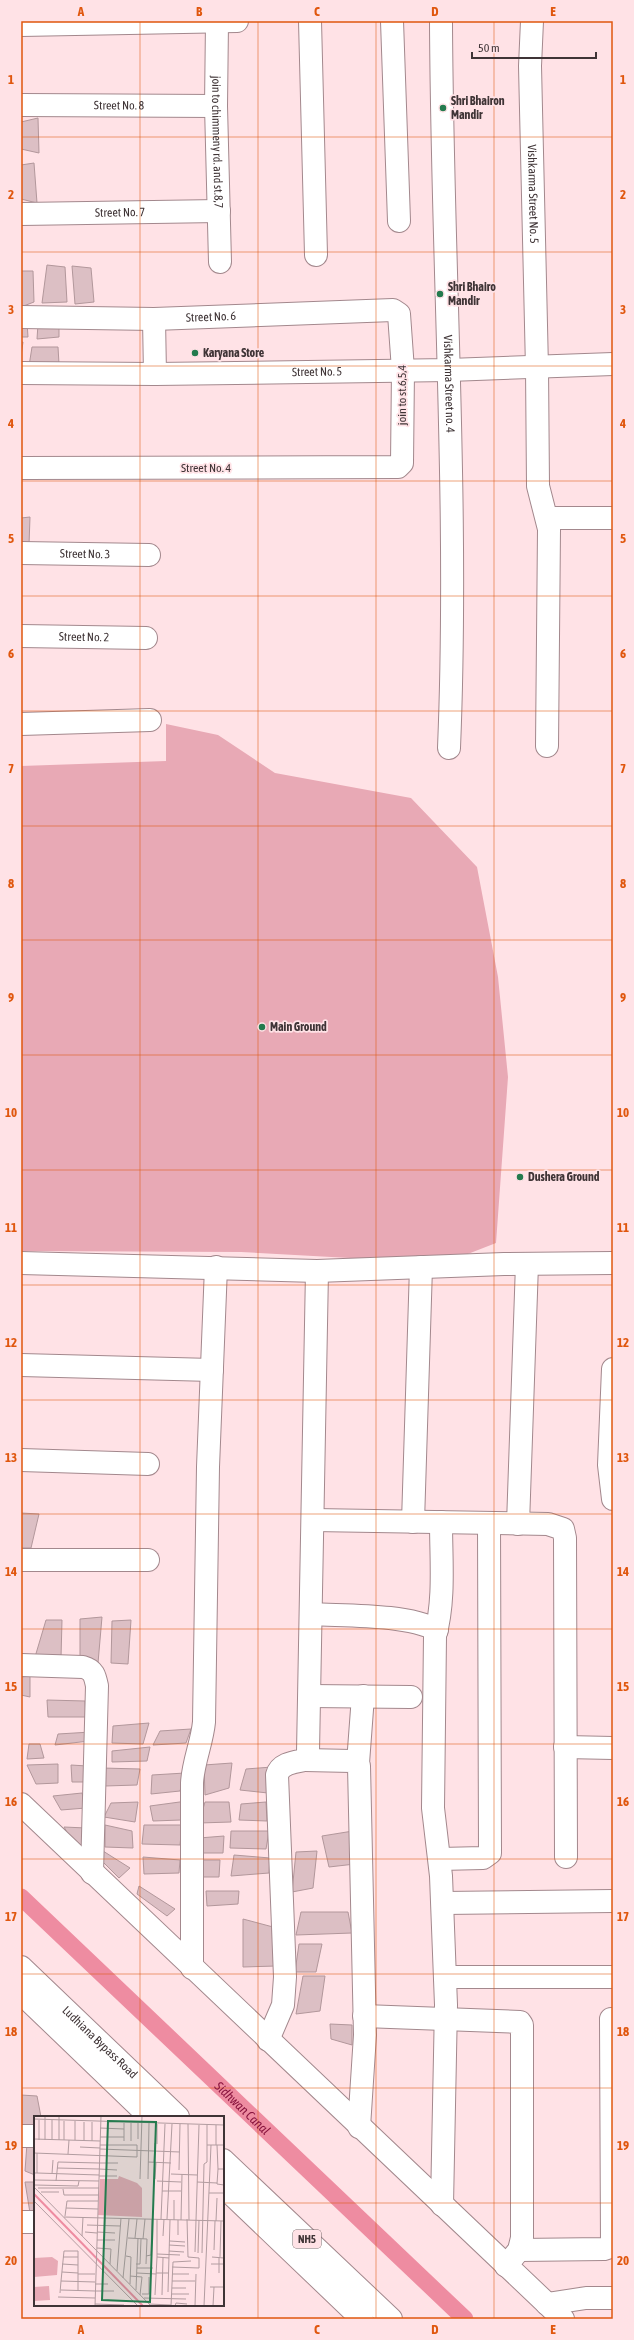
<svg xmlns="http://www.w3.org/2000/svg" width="634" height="2340" viewBox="0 0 634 2340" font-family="'Asap Condensed',sans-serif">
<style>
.green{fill:#e8a9b5}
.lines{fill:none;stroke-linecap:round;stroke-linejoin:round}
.canal{stroke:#ee8ca1;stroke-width:17}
.building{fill:#dcbfc4;stroke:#b2979b}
.minor-casing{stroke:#a3888d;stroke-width:24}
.highway-casing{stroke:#a3888d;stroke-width:24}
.minor{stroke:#fff;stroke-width:22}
.highway{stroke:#fff;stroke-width:22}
.grid{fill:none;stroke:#e0570e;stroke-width:1;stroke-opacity:0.55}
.poi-dot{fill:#247b4e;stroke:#ffe2e6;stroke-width:1.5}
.labels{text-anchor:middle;stroke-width:3.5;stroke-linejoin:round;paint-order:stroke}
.shield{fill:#ffe2e6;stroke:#79686b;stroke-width:1}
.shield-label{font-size:11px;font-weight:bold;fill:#3f3436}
.poi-label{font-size:12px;font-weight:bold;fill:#3f3436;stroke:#ffe2e6;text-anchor:start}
.street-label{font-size:12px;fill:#3f3436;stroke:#ffe2e6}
.water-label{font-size:13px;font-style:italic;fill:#89143e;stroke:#ffe2e6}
.inset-river{fill:none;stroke:#ee8ca1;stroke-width:2}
.inset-road{fill:none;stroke:#b29ca0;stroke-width:1}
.view{fill:#247b4e;fill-opacity:0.15;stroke:#247b4e;stroke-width:2}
.inset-edge{fill:none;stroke:#3f3436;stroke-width:2}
.neatline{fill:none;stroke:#e0570e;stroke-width:1.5}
.grid-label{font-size:13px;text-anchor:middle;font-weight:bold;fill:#e0570e}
</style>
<rect width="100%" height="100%" fill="#ffe2e6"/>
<path class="green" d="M166 724 218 735 275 773 411 798 477 867 498 977 508 1077 496 1243 460 1257 386 1260 241 1252 21 1251V766L166 761Z"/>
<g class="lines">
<path class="canal" id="s1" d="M21 1897 465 2319"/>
</g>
<path class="building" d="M38 118 39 153 21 149V122Z
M34 163 37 203 21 199V165Z
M47 265 65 267 67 302 42 303Z
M72 266 91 268 94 302 75 304Z
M21 271H33L34 302 21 307Z
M27 322 28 337H21V323Z
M59 322V337L37 339 38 324Z
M21 342H23L21 356Z
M32 347H58L59 364 29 366Z
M30 517 29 545 21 544V518Z
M21 1513 39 1514 31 1548H21Z
M102 1617 98 1663 80 1659V1619Z
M46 1620H62L61 1658 35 1657Z
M131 1620 128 1664 111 1663 112 1621Z
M30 1676V1697L21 1695V1677Z
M47 1700 85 1701 86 1717H48Z
M149 1723 143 1744 112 1743 113 1726Z
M191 1729 186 1743 153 1745 160 1731Z
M91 1732 89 1741 55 1745 58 1734Z
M29 1744H40L44 1758 27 1759Z
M150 1747 147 1761 112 1762V1751Z
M232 1763 229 1788 205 1795 204 1765Z
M58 1764V1783L36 1784 27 1765Z
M71 1765 87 1766V1782H72Z
M272 1767 268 1793 240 1790 246 1769Z
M102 1768 140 1769 137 1785 105 1786Z
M185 1773 180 1791 151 1794 152 1775Z
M82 1793 86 1808 61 1810 53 1796Z
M187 1801 181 1820 153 1821 150 1806Z
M138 1802 135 1822 104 1817 111 1803Z
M205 1802H229L231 1822 199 1823Z
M266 1802 267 1821 239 1820 241 1804Z
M105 1825 132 1831 133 1848 105 1847Z
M144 1825H182L180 1845 142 1844Z
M64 1827 86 1828 84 1846 73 1843Z
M231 1831H269L266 1849 230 1848Z
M353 1831 355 1864 329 1867 322 1836Z
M224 1836 223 1853H202L199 1838Z
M103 1851 130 1868 119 1878 100 1859Z
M317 1851 313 1888 292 1892 296 1852Z
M234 1855 270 1858 269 1873 231 1876Z
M143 1857 180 1860 179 1873 144 1874Z
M198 1860H220L219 1877H201Z
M139 1886 175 1909 167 1916 137 1894Z
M206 1891H239L238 1904 207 1906Z
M301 1912H348L352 1933 296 1935Z
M243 1919 273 1927 276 1966 243 1967Z
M299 1944H322L316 1972H295Z
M303 1976H325L320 2011 296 2014Z
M330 2024 352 2025V2045L331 2039Z
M21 2095 37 2096 41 2117H35V2131L21 2130Z
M27 2143 35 2145V2175L25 2171Z
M25 2182H35V2213H30Z"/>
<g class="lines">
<defs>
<g id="minor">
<path d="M310 21 316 255"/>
<path d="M392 21 399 221"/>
<path id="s2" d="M441 21C442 263 459 506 449 748"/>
<path id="s3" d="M532 21 530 66 537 368 538 486 549 529 547 746"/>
<path id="s4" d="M217 22 216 106 220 262"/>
<path d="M21 25 237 21"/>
<path id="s5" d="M21 105 216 106"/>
<path id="s6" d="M21 214 219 211"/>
<path id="s7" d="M21 317 154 319 393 310 399 314 403 370 402 463 398 467 21 468"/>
<path d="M154 319 155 374"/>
<path id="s8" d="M21 373 155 374 449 370 613 364"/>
<path d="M548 518H613"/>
<path id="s9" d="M21 553 149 555"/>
<path id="s10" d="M21 636 146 638"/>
<path d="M21 724 150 720"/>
<path d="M21 1263 317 1271 504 1264 613 1263"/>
<path d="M21 1365 212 1370"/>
<path d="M613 1369 609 1465 613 1499"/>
<path d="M21 1460 148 1464"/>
<path d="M314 1520 548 1524 563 1529 565 1538 566 1857"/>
<path d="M413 1522 421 1267"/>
<path d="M441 1522C441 1560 445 1600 435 1636L433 1808 441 1876 446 2005 442 2205"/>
<path d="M518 1524 527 1264"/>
<path d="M21 1560H148"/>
<path d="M312 1614C348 1616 406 1614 437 1630"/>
<path d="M21 1665 83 1667C94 1670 95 1676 97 1686L92 1873"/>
<path d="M310 1696 411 1697"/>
<path d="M565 1747 613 1748"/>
<path d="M305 1760 352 1761 359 1766 365 2035 359 2127"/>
<path d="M358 1763 363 1696"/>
<path d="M21 1804 563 2319"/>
<path d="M440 1859 483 1858 490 1853 489 1523"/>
<path d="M443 1903 613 1901"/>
<path d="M192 1968V1783C193 1762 202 1743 204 1722L208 1467 216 1267"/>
<path d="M445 1977H613"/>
<path d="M364 2016 520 2022 522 2025V2238L519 2250 506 2266"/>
<path d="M268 2040 283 2005 285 1977 277 1775C280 1763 295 1762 305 1760L308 1752 317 1271"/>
<path d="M21 2136H35"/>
<path d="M21 2222H35"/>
<path d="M519 2250 604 2249 610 2247 612 2244 611 2019"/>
<path d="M547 2304 586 2298H613"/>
</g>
<g id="highway">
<path id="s11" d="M21 1967 178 2117"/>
<path d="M21 1993 150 2117"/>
<path d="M223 2160 391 2319"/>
<path d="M223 2186 362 2319"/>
</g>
</defs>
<use href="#minor" class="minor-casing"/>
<use href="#highway" class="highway-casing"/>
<use href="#minor" class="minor"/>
<use href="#highway" class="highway"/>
</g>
<path class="grid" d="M140 21V2117M258 21V2319M376 21V2319M494 21V2319M21 137H613M21 252H613M21 366H613M21 481H613M21 596H613M21 711H613M21 826H613M21 940H613M21 1055H613M21 1170H613M21 1285H613M21 1400H613M21 1514H613M21 1629H613M21 1744H613M21 1859H613M21 1974H613M21 2088H613M21 2203H35M223 2203H613M140 2305V2319"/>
<g class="poi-dot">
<circle cx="443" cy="108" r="4"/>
<circle cx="440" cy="294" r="4"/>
<circle cx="195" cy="353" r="4"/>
<circle cx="262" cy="1027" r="4"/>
<circle cx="520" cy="1177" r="4"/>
</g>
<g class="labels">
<rect class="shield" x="293" y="2230" width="28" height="18" rx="3"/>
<g class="shield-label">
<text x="307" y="2243">NH5</text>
</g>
<g class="poi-label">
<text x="451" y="105">Shri Bhairon<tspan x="451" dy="14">Mandir</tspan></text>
<text x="448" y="291">Shri Bhairo<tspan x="448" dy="14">Mandir</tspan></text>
<text x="203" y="357">Karyana Store</text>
<text x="270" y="1031">Main Ground</text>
<text x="528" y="1181">Dushera Ground</text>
</g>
<g class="street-label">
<text dy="4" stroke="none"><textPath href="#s5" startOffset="98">Street No. 8</textPath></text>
<text dy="4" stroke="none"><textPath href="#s4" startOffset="120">join to chimmeny rd. and st.8,7</textPath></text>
<text dy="4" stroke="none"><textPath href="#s3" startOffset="173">Vishkarma Street No. 5</textPath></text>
<text dy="4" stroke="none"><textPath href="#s6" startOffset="99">Street No. 7</textPath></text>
<text dy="4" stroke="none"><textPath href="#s7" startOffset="190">Street No. 6</textPath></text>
<text dy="4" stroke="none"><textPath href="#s8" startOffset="296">Street No. 5</textPath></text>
<text dy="4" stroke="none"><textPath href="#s2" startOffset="363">Vishkarma Street no. 4</textPath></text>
<text transform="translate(402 395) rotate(-90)" y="4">join to st.6,5,4</text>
<text x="206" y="472">Street No. 4</text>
<text dy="4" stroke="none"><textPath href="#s9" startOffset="64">Street No. 3</textPath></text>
<text dy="4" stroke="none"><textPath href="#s10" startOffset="63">Street No. 2</textPath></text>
<text dy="4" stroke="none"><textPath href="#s11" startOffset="109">Ludhiana Bypass Road</textPath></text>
</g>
<g class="water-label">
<text dy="5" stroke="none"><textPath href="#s1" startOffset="306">Sidhwan Canal</textPath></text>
</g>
</g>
<g transform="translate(34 2116)">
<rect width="190" height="190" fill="#ffe2e6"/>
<path d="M85 60 103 67 108 72V101L64 99 66 63H84ZM18 141 24 145 23 159 0 161V142ZM15 170 16 184 0 185V171Z" fill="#e8a9b5"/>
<path class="inset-river" d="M0 78 109 190"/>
<path class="inset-road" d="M0 3 190 9M41 5V24M154 8 155 104M173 9V29H190M66 12 90 13M66 21H90M0 23 66 25M104 23V7M5 24V4M11 24V0M18 24V4M25 24V0M30 24V5M50 25V6M58 25V6M90 25V7M97 25V7M123 28V8M182 29V9M183 29 184 53H190M46 31 66 32M66 33 146 36M0 37 103 41V29H66M34 38 35 24M114 46 137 47M120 46 121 27M65 47H84M23 52 65 53M65 53 83 54M184 53 183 68 190 69M190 53V21M145 54 146 8M0 57H3V37M3 57 65 59M18 58 19 44M137 58 163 59M65 60H83M106 63 108 0M114 63 115 7M121 63 122 46M0 64 65 65M22 65 24 46 65 47M123 65 147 66M163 66 183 67M1 69 44 70 45 65M0 71 117 190M4 72H65M29 73 30 79H65M128 75H147M7 76H25M175 77H190M0 85 104 190M32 92 64 93M31 100 33 85H64M30 101 190 105M123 103V141L135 142M127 103 131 8M133 103 138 8M140 104V84M147 104 148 58M182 105 183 82M53 109 86 110M51 116 63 117M63 116 81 117M144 119V104M48 120 49 101M129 120 130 103M94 122 113 123 112 148M101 122 103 103M109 123 111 103M63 124H81M136 125 151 126M135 129 151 130M63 132 77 133 76 148M180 134 181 105M135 135 150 136M161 136 165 9M164 137 165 104M168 137 170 48 173 46V29M123 138 146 139M92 140 97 141 96 168M112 140 117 139 118 103M29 141H44M178 141 190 142M186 141 187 105M28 148 44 149M102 148H106L107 123M177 148H190M138 151 165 152V142L154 141 153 103M103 152H119M83 155 87 102M28 156 44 157M103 157 122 158M122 157H135M185 157V141M44 158H61M138 158H155M96 160 108 161 106 179M89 162 95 103M27 165 30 135H44M138 165H161M61 168H74M176 171H190M138 172H152M27 174 61 175M102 174 104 122M44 175V135M61 175H80M134 176 136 104M26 177 27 165 61 166M108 178H115V161M138 178H155M121 179 123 141M128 179 129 142M24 181 61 182M110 182 152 183M61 188 90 189M115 188 137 189M61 190 67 0M137 190 139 146 157 145M141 190 142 187 153 188M161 190 162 158M170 190 177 29M179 190 180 171"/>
<path class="view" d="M74 5 122 6 116 186 68 184Z"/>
<rect width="190" height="190" class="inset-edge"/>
</g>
<rect width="634" height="2340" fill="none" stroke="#ffe2e6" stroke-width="44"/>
<path d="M472 52v6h124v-6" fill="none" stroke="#3f3436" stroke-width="2"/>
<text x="478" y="52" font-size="12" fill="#3f3436" stroke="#ffe2e6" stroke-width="3" paint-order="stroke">50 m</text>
<rect x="22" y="22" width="590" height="2296" class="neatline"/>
<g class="grid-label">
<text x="81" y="16">A</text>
<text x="199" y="16">B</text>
<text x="317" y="16">C</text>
<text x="435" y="16">D</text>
<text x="553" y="16">E</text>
<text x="11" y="84">1</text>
<text x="623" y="84">1</text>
<text x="11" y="199">2</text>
<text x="623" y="199">2</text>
<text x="11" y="314">3</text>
<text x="623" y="314">3</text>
<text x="11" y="428">4</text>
<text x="623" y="428">4</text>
<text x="11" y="543">5</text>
<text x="623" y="543">5</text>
<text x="11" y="658">6</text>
<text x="623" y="658">6</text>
<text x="11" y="773">7</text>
<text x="623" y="773">7</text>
<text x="11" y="888">8</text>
<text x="623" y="888">8</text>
<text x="11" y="1002">9</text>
<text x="623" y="1002">9</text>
<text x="11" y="1117">10</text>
<text x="623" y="1117">10</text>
<text x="11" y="1232">11</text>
<text x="623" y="1232">11</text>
<text x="11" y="1347">12</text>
<text x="623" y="1347">12</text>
<text x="11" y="1462">13</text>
<text x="623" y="1462">13</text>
<text x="11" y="1576">14</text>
<text x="623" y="1576">14</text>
<text x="11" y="1691">15</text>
<text x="623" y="1691">15</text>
<text x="11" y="1806">16</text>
<text x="623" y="1806">16</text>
<text x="11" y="1921">17</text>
<text x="623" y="1921">17</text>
<text x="11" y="2036">18</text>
<text x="623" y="2036">18</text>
<text x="11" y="2150">19</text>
<text x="623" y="2150">19</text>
<text x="11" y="2265">20</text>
<text x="623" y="2265">20</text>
<text x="81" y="2334">A</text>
<text x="199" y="2334">B</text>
<text x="317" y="2334">C</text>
<text x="435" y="2334">D</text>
<text x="553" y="2334">E</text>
</g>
</svg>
